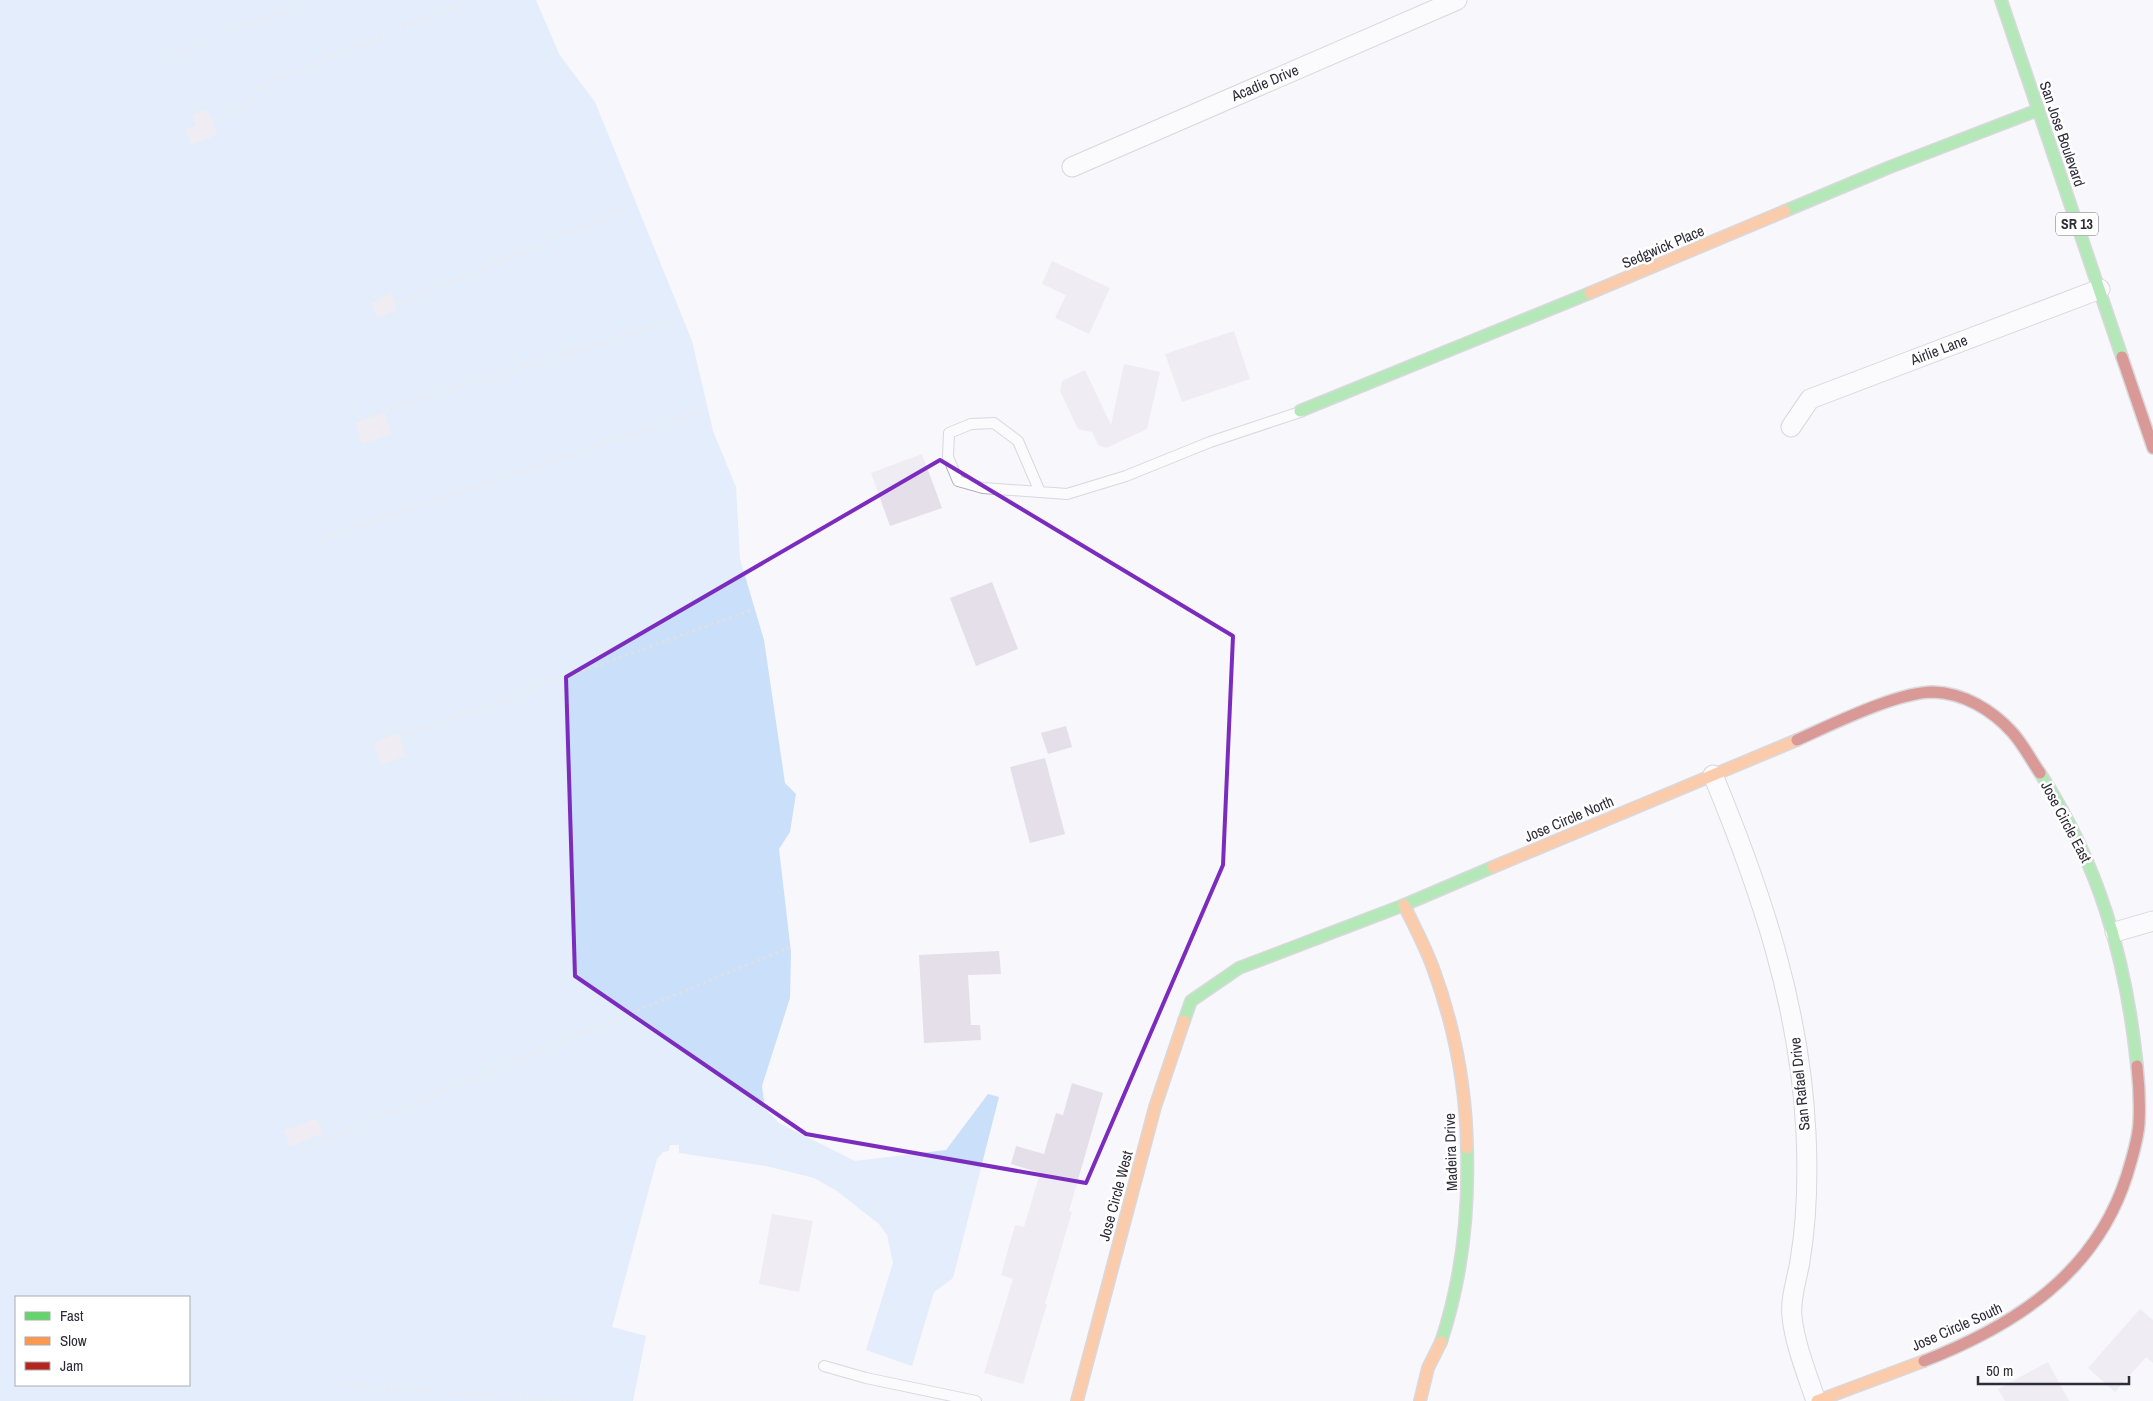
<svg xmlns="http://www.w3.org/2000/svg" width="2153" height="1401" viewBox="0 0 2153 1401" font-family="'Archivo Narrow',sans-serif">
<style>
.water{fill:#cadffa;fill-rule:evenodd}
.building{fill:#e4dfe8}
.lines{fill:none;stroke-linecap:round;stroke-linejoin:round}
.lane-casing{stroke:#b3b1b8;stroke-width:12}
.street-casing{stroke:#b3b1b8;stroke-width:21}
.fast-casing{stroke:#b3b1b8;stroke-width:14}
.slow-casing{stroke:#b3b1b8;stroke-width:14}
.jam-casing{stroke:#b3b1b8;stroke-width:14}
.path{stroke:#e0e0e2;stroke-width:3;stroke-dasharray:2.5 4;stroke-linecap:butt}
.lane{stroke:#fefefe;stroke-width:10}
.street{stroke:#fefefe;stroke-width:19}
.fast{stroke:#63d668;stroke-width:11}
.slow{stroke:#ff974d;stroke-width:11}
.jam{stroke:#b3261e;stroke-width:11}
.marked{fill:none;stroke:#7b2cbf;stroke-width:4;stroke-linejoin:round}
.labels{text-anchor:middle;stroke-width:5;stroke-linejoin:round;paint-order:stroke}
.shield{fill:#fff;stroke:#6d6b74;stroke-width:1}
.shield-label{font-size:14px;font-weight:bold;fill:#2f2c39}
.street-label{font-size:15px;fill:#2f2c39;stroke:#fff}
</style>
<rect width="100%" height="100%" fill="#f8f7fb"/>
<path class="water" d="M0 0H536L559 54 595 102 692 341 713 431 736 487 740 559 764 640 785 783 796 794 790 832 779 849 791 952 790 998 762 1086 765 1109 779 1123 855 1161 946 1150 988 1094 999 1097 953 1278 934 1292 912 1366 866 1350 893 1263 887 1235 879 1224 837 1191 814 1178 766 1166 679 1153V1145H670L669 1151 663 1152 657 1159 612 1327 646 1336 633 1401H0ZM16 1297H189V1385H16Z"/>
<path class="building" d="M207 109 218 135 191 145 185 129 196 125 192 115Z
M1052 261 1110 288 1089 334 1055 318 1066 295 1042 284Z
M391 294 397 310 377 318 371 303Z
M1234 331 1250 379 1182 402 1165 354Z
M1124 364 1160 372 1147 429 1106 448 1098 445 1092 432 1078 429 1060 391 1062 381 1085 370 1111 425Z
M385 413 392 434 362 444 355 423Z
M922 454 942 508 890 526 871 473Z
M992 582 1018 649 976 666 950 598Z
M1066 726 1072 747 1048 754 1041 733Z
M398 733 406 756 381 765 373 743Z
M1045 758 1065 834 1030 843 1010 767Z
M999 951 1001 974 968 975 971 1025H980L981 1040 924 1043 919 955Z
M1072 1083 1103 1093 1069 1211 1072 1212 1045 1304H1047L1023 1384 984 1373 1013 1279 1001 1275 1015 1225 1024 1227 1040 1173 1011 1164 1016 1146 1044 1154 1056 1113 1063 1115Z
M317 1118 323 1133 290 1147 284 1131Z
M772 1214 813 1221 799 1292 759 1284Z
M2140 1309 2153 1320V1363L2146 1357 2115 1392 2088 1368Z
M2048 1362 2069 1401H2005L1998 1389Z"/>
<g class="lines">
<defs>
<path id="lane" d="M1040 492 1018 441 994 423 971 424 949 433 948 457 958 481 983 488 1067 494 1126 476 1210 442 1300 412
M824 1366 866 1378 976 1401"/>
<path id="street" d="M1072 167 1457 0
M1791 427 1810 399 2100 289
M1713 775C1761 891 1800 1006 1806 1133 1808 1175 1807 1219 1800 1261 1797 1280 1790 1297 1792 1317 1795 1345 1807 1374 1816 1401
M2115 932 2153 921"/>
<path id="fast" d="M2001 0 2122 357
M1785 211 1890 167 2038 110
M1300 411 1590 293
M2040 773C2099 864 2126 958 2137 1066
M1184 1021 1191 1001 1239 968 1404 905 1493 867
M1441 1342C1462 1279 1469 1214 1467 1148"/>
<path id="slow" d="M1590 293 1785 211
M1493 867 1797 740
M1404 905C1414 926 1425 946 1433 968 1454 1025 1466 1088 1467 1148
M1077 1401 1155 1107 1184 1021
M1420 1401 1428 1368 1441 1342
M1817 1401 1924 1361"/>
<path id="jam" d="M2122 357 2153 448
M1797 740C1831 725 1897 692 1933 692 1964 693 1992 710 2012 732 2023 744 2031 760 2040 773
M1924 1361C2016 1325 2096 1273 2127 1175 2132 1158 2138 1140 2139 1123 2140 1104 2139 1084 2137 1066"/>
</defs>
<use href="#lane" class="lane-casing"/>
<use href="#street" class="street-casing"/>
<use href="#fast" class="fast-casing"/>
<use href="#slow" class="slow-casing"/>
<use href="#jam" class="jam-casing"/>
<path class="path" d="M226 34 307 0
M167 60 215 40
M212 120 250 104 254 89 468 0
M374 295 376 299 393 292 398 304 635 204
M354 403 359 419 680 317
M325 556 319 540 706 408
M399 737 754 609
M301 1150 790 947
M338 1385 580 1401"/>
<use href="#lane" class="lane"/>
<use href="#street" class="street"/>
<use href="#fast" class="fast"/>
<use href="#slow" class="slow"/>
<use href="#jam" class="jam"/>
</g>
<path d="M0 0H2153V1401H0ZM940 460 1233 636 1223 865 1086 1183 806 1134 575 976 566 677Z" fill="#f8f7fb" fill-opacity=".55" fill-rule="evenodd"/>
<path class="marked" d="M940 460 1233 636 1223 865 1086 1183 806 1134 575 976 566 677Z"/>
<g class="labels">
<rect class="shield" x="2056" y="212.5" width="42" height="23" rx="4"/>
<g class="shield-label">
<text x="2077" y="229">SR 13</text>
</g>
<g class="street-label">
<text transform="translate(1265 83) rotate(-23)" y="5">Acadie Drive</text>
<text transform="translate(2062 134) rotate(71)" y="5">San Jose Boulevard</text>
<text transform="translate(1663 247) rotate(-23)" y="5">Sedgwick Place</text>
<text transform="translate(1939 350) rotate(-21)" y="5">Airlie Lane</text>
<text transform="translate(1569 819) rotate(-23)" y="5">Jose Circle North</text>
<text transform="translate(2066 822) rotate(62)" y="5">Jose Circle East</text>
<text transform="translate(1800 1084) rotate(-96)" y="5">San Rafael Drive</text>
<text transform="translate(1451 1152) rotate(-92)" y="5">Madeira Drive</text>
<text transform="translate(1116 1196) rotate(-75)" y="5">Jose Circle West</text>
<text transform="translate(1957 1327) rotate(-24)" y="5">Jose Circle South</text>
</g>
</g>
<rect x="15" y="1296" width="175" height="90" fill="#ffffff" stroke="#acabb0"/>
<rect x="25" y="1312" width="25" height="8" fill="#63d668" stroke="#acabb0"/>
<text x="60" y="1321" font-size="15" fill="#2f2c39">Fast</text>
<rect x="25" y="1337" width="25" height="8" fill="#ff974d" stroke="#acabb0"/>
<text x="60" y="1346" font-size="15" fill="#2f2c39">Slow</text>
<rect x="25" y="1362" width="25" height="8" fill="#b3261e" stroke="#acabb0"/>
<text x="60" y="1371" font-size="15" fill="#2f2c39">Jam</text>
<path d="M1978 1376v8h151v-8" fill="none" stroke="#2f2c39" stroke-width="2.5"/>
<text x="1986" y="1376" font-size="15" fill="#2f2c39" stroke="#ffffff" stroke-width="4" paint-order="stroke">50 m</text>
</svg>
